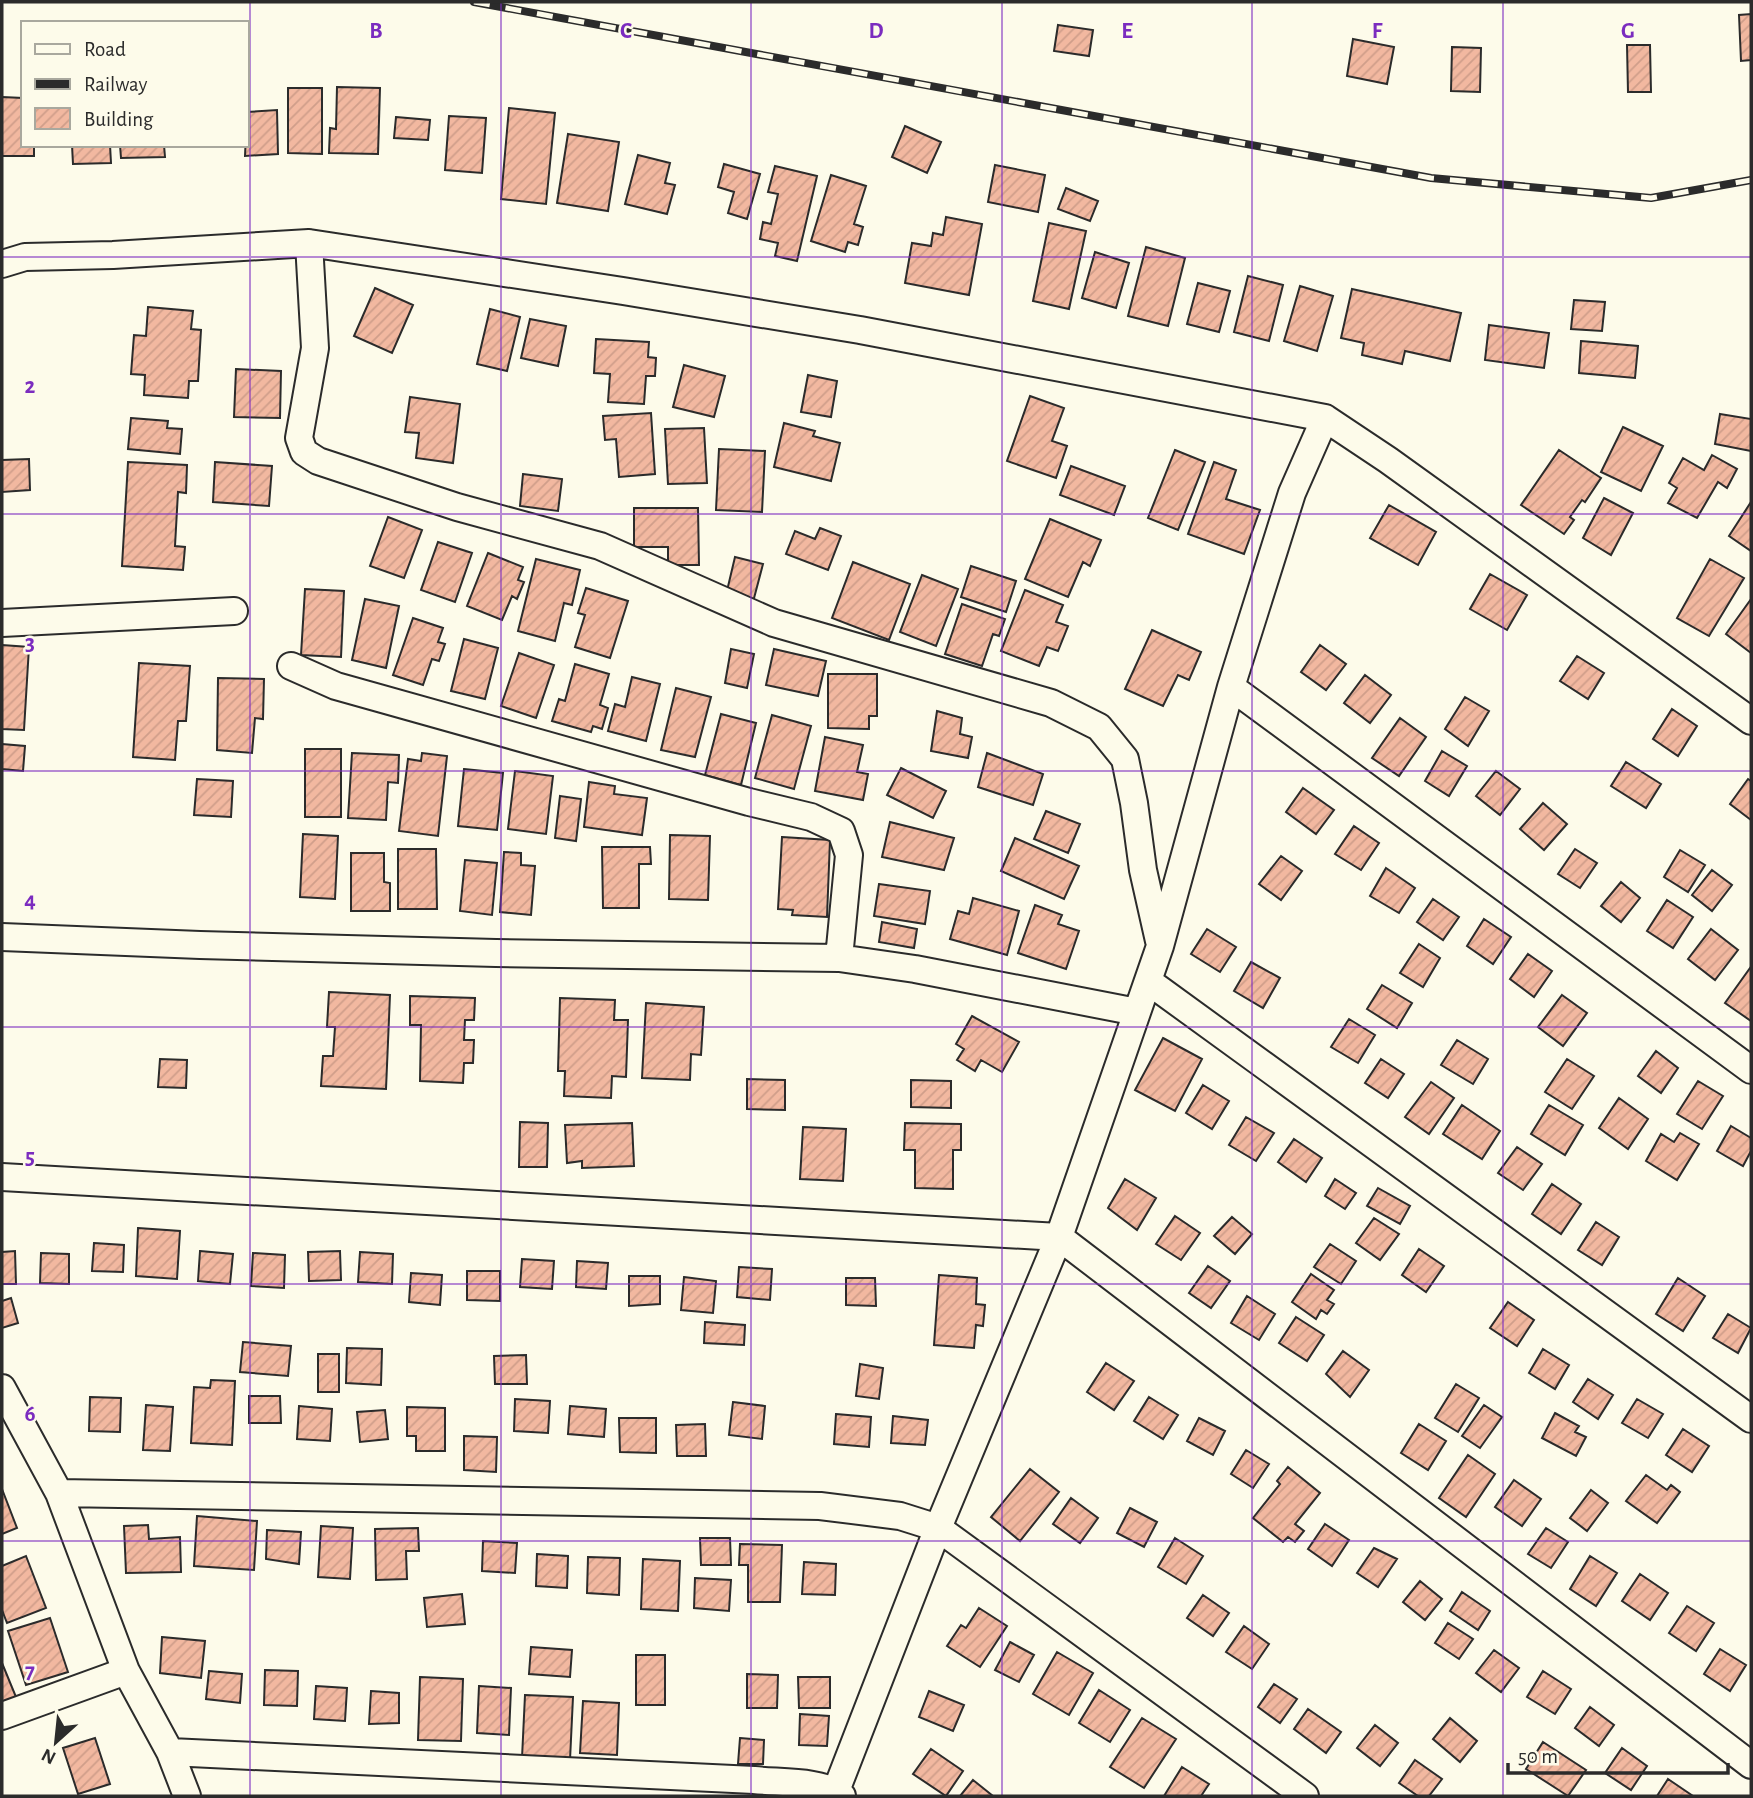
<svg xmlns="http://www.w3.org/2000/svg" width="1753" height="1798" viewBox="0 0 1753 1798" font-family="'Alegreya Sans',sans-serif">
<style>
.building{fill:url(#building-hatch);stroke:#2b2b2b;stroke-width:2}
.lines{fill:none;stroke-linecap:round;stroke-linejoin:round}
.minor-casing{stroke:#2b2b2b;stroke-width:30}
.minor{stroke:#fdfbea;stroke-width:26}
.rail-casing{stroke:#2b2b2b;stroke-width:8}
.rail{stroke:#fdfbea;stroke-width:5;stroke-dasharray:16;stroke-linecap:butt}
.grid{fill:none;stroke:#7b2cbf;stroke-width:2;stroke-opacity:0.55}
.grid-label{font-size:23px;text-anchor:middle;font-weight:bold;fill:#7b2cbf;stroke:#fdfbea;stroke-width:5;stroke-linejoin:round;paint-order:stroke}
</style>
<defs>
<pattern id="building-hatch" width="6" height="6" patternUnits="userSpaceOnUse" patternTransform="scale(1.75)"><rect width="6" height="6" fill="#f2b8a0"/><path d="M-1 1l2-2M0 6l6-6M5 7l2-2" fill="none" stroke="#d09e8a"/></pattern>
</defs>
<rect width="100%" height="100%" fill="#fdfbea"/>
<path class="building" d="M1751 14V60L1741 61 1739 15Z
M1058 25 1093 30 1089 56 1054 51Z
M1353 39 1394 47 1387 84 1347 76Z
M1627 45H1650L1651 92H1628Z
M1452 47 1481 48 1480 92 1451 91Z
M337 87 380 88 378 154 329 153 330 128 336 129Z
M288 88H322V154L288 153Z
M2 97 23 98V145H34V156H2Z
M509 108 555 113 546 204 501 199Z
M277 110 278 154 245 156 247 112Z
M449 116 486 118 482 173 445 170Z
M396 117 430 120 428 140 394 138Z
M905 126 941 142 927 173 892 157Z
M568 134 619 142 608 211 557 203Z
M72 145H110L111 163 73 164Z
M120 145H164L165 157 121 158Z
M638 155 670 163 665 183 675 185 667 214 625 204Z
M724 164 760 174 747 219 728 213 734 192 718 187Z
M995 165 1045 175 1038 212 988 202Z
M775 166 817 176 797 261 775 256 778 243 760 239 763 222 771 224 778 194 768 192Z
M831 175 866 186 854 224 863 227 858 245 848 242 845 252 811 241Z
M1066 188 1098 201 1090 221 1058 209Z
M946 217 982 224 969 295 905 283 912 243 931 246 933 233 943 235Z
M1049 223 1086 231 1069 309 1033 301Z
M1146 247 1185 258 1168 326 1128 316Z
M1095 252 1129 263 1116 308 1082 298Z
M1248 276 1283 285 1269 341 1234 332Z
M1198 283 1230 291 1219 332 1187 324Z
M1300 286 1333 296 1317 351 1284 341Z
M375 288 413 305 392 353 354 336Z
M1352 289 1461 313 1450 361 1405 351 1402 364 1362 355 1364 343 1341 338Z
M1574 300 1605 302 1602 331 1571 329Z
M148 307 193 311 191 329 201 330 198 381H189L188 398 144 395 145 375 131 374 134 335 146 336Z
M490 309 520 317 507 371 477 364Z
M530 319 566 326 558 366 521 358Z
M1489 325 1549 333 1544 368 1485 360Z
M596 339 649 342 648 357 656 358 655 376H646L644 404 608 402 610 374 594 373Z
M1581 341 1638 346 1635 378 1579 373Z
M684 365 725 376 714 417 673 407Z
M236 369 281 371 280 418 234 417Z
M808 375 837 381 831 417 801 412Z
M1030 396 1064 408 1052 441 1067 446 1056 478 1007 461Z
M410 397 460 404 453 463 416 458 419 433 405 432Z
M651 413 655 474 619 477 616 439 605 440 603 416Z
M1720 414 1751 419V451L1715 444Z
M131 418 168 421 167 428 182 429 180 454 128 449Z
M784 423 815 431 813 436 840 443 831 481 774 467Z
M1623 427 1663 446 1641 491 1601 472Z
M704 428 707 483 668 484 665 429Z
M719 449 765 451 762 512 716 510Z
M1175 450 1205 462 1178 530 1148 518Z
M1559 450 1601 478 1585 502 1582 500 1570 517 1574 520 1564 534 1521 505Z
M1712 455 1737 469 1727 488 1718 482 1697 518 1668 503 1677 488 1669 483 1683 458 1704 470Z
M29 459 30 490 2 492V460Z
M128 462 187 465 186 493 178 492 175 546 185 547 183 570 122 566Z
M215 462 272 466 269 506 213 502Z
M1214 462 1236 470 1226 499 1260 510 1244 554 1188 534Z
M1071 466 1125 486 1114 515 1060 495Z
M523 474 562 479 558 511 520 506Z
M1604 498 1633 513 1611 555 1583 538Z
M1751 502V551L1729 536Z
M1389 505 1436 532 1418 565 1370 538Z
M634 508H698L699 565H668V547H634Z
M388 517 422 530 404 578 370 566Z
M1050 519 1101 540 1090 566 1083 562 1068 597 1025 579Z
M820 528 841 536 828 570 786 554 795 531 815 539Z
M438 542 472 553 455 602 421 590Z
M488 553 523 567 518 580 524 582 517 599 512 596 502 620 467 606Z
M735 557 763 564 753 602 726 595Z
M536 559 580 570 572 605 564 603 555 641 518 631Z
M1710 559 1744 578 1709 636 1677 618Z
M853 562 910 584 889 640 832 618Z
M971 566 1016 581 1006 612 961 597Z
M1490 574 1527 595 1507 630 1470 609Z
M922 575 958 589 936 646 900 632Z
M586 588 628 601 610 658 575 647 585 615 578 613Z
M305 589 344 591 341 657 301 655Z
M1025 590 1063 605 1056 622 1068 626 1058 651 1047 647 1039 666 1001 651Z
M365 599 399 606 386 668 352 660Z
M1751 599V653L1726 634Z
M962 604 1005 619 999 636 993 634 982 666 945 654Z
M413 618 443 628 438 642 445 644 439 661 432 659 423 685 393 675Z
M1152 630 1201 652 1189 680 1178 675 1163 706 1125 689Z
M464 639 498 648 485 699 451 691Z
M2 645 29 647 24 730 2 729Z
M1320 645 1346 664 1326 690 1301 672Z
M731 649 754 654 747 688 725 683Z
M774 649 826 661 818 696 766 685Z
M519 653 554 665 536 718 501 706Z
M1577 656 1604 673 1588 699 1560 681Z
M139 663 190 666 186 721H178L175 760 133 757Z
M575 664 609 674 600 705 608 708 602 729 593 726 591 732 552 721 559 699 565 701Z
M828 674H877V716H869V729L828 728Z
M1365 675 1391 695 1370 723 1344 703Z
M632 677 660 684 646 741 608 731 615 704 625 707Z
M218 678 264 679 263 719 255 718 252 753 217 750Z
M676 688 711 697 695 757 661 750Z
M1465 697 1489 711 1468 746 1445 729Z
M1672 709 1697 726 1678 756 1653 739Z
M937 711 962 718 960 734 972 737 968 758 931 751Z
M721 714 756 723 741 785 705 775Z
M772 715 811 726 794 789 755 778Z
M1400 718 1426 737 1399 776 1372 758Z
M825 737 863 745 857 772 868 774 863 800 815 791Z
M2 744 25 746 23 771 2 769Z
M305 749H341V817H305Z
M1442 751 1467 766 1449 796 1425 781Z
M352 753 399 755 398 783 388 782 386 820 348 818Z
M422 753 447 756 438 836 399 831 408 759 421 761Z
M987 753 1043 774 1033 805 978 787Z
M1626 762 1661 784 1646 808 1611 786Z
M901 768 946 791 933 818 887 795Z
M464 769 503 773 497 830 458 826Z
M515 771 553 776 546 834 508 829Z
M1496 771 1520 789 1500 815 1476 796Z
M197 779 233 781 231 817 194 815Z
M1748 779 1751 781V820L1730 804Z
M589 782 615 786 614 794 647 798 642 835 584 827Z
M1303 788 1334 810 1316 834 1286 812Z
M560 796 581 799 576 841 555 838Z
M1543 803 1567 824 1544 850 1520 829Z
M1046 811 1080 824 1068 853 1034 839Z
M890 822 954 838 944 870 882 857Z
M1354 826 1379 843 1361 870 1335 854Z
M303 834 338 836 335 899 300 897Z
M670 835 710 836 708 900 669 899Z
M782 837 830 840 827 917 792 915 793 910 778 909Z
M1015 838 1079 866 1064 899 1001 871Z
M602 847H650L651 864H639V908H603Z
M398 849H436L437 909H398Z
M1575 849 1597 863 1580 888 1558 874Z
M1680 850 1705 865 1688 892 1664 877Z
M504 852 521 853V865L535 866 531 915 500 912Z
M351 853H384V882L390 883V911H351Z
M1281 856 1302 871 1281 900 1259 884Z
M465 860 497 863 492 915 460 911Z
M1386 868 1415 888 1399 913 1370 896Z
M1712 870 1732 885 1712 911 1692 895Z
M1621 882 1640 898 1621 922 1601 906Z
M879 884 930 891 925 924 874 916Z
M973 898 1019 911 1007 955 950 939 958 911 969 914Z
M1433 899 1459 917 1443 940 1417 922Z
M1667 900 1693 917 1673 948 1647 931Z
M1035 905 1062 915 1058 924 1079 931 1066 969 1018 953Z
M1484 919 1511 937 1493 964 1467 946Z
M882 922 917 929 914 948 879 942Z
M1207 929 1236 947 1220 972 1191 954Z
M1711 929 1738 950 1715 980 1688 959Z
M1419 944 1440 958 1423 987 1400 973Z
M1528 954 1552 971 1534 997 1510 979Z
M1251 962 1280 978 1263 1008 1234 991Z
M1750 968 1751 969V1021L1725 1003Z
M1382 985 1412 1003 1397 1028 1367 1009Z
M329 992 390 995 386 1089 321 1086 323 1056H333L335 1027H327Z
M1562 995 1587 1013 1563 1046 1538 1027Z
M410 996 475 998 474 1020H465L464 1040H474L473 1063H464L463 1083 420 1081 421 1025H410Z
M560 998 615 1000 614 1020H628L626 1077 612 1076 611 1098 564 1096 565 1071H558Z
M646 1003 704 1007 701 1055 691 1054 690 1080 642 1078Z
M972 1016 1019 1042 1002 1072 981 1060 975 1071 957 1060 964 1049 956 1044Z
M1349 1019 1375 1035 1358 1063 1331 1047Z
M1163 1038 1202 1059 1175 1111 1135 1090Z
M1457 1040 1488 1059 1473 1084 1441 1065Z
M1656 1051 1678 1068 1661 1093 1638 1076Z
M160 1059 187 1060 186 1088 158 1087Z
M1381 1059 1404 1074 1388 1098 1365 1083Z
M1567 1059 1594 1076 1572 1109 1545 1092Z
M747 1079 785 1080V1110L747 1109Z
M911 1080 951 1081V1108L911 1107Z
M1698 1081 1723 1096 1702 1129 1677 1114Z
M1431 1082 1454 1098 1429 1134 1405 1117Z
M1203 1085 1229 1101 1212 1129 1186 1113Z
M1619 1098 1648 1119 1628 1149 1599 1128Z
M1462 1105 1500 1131 1482 1159 1443 1134Z
M1549 1105 1583 1125 1565 1155 1531 1134Z
M1246 1117 1274 1133 1256 1161 1229 1145Z
M520 1122 548 1123 547 1167H519Z
M632 1123 634 1166 582 1168V1161L567 1163 565 1125Z
M905 1123 961 1124V1150H953V1189L915 1188V1150H904Z
M1731 1126 1751 1138V1151L1743 1166 1717 1151Z
M803 1127 846 1129 843 1181 800 1179Z
M1680 1133 1699 1144 1677 1180 1646 1161 1661 1134 1674 1142Z
M1294 1139 1322 1158 1306 1182 1278 1162Z
M1517 1147 1542 1164 1523 1190 1498 1173Z
M1125 1179 1156 1198 1137 1230 1108 1208Z
M1335 1179 1356 1193 1345 1209 1325 1196Z
M1552 1184 1581 1204 1561 1234 1532 1214Z
M1378 1188 1410 1206 1400 1224 1367 1206Z
M1175 1216 1200 1233 1181 1260 1156 1244Z
M1232 1217 1252 1234 1235 1254 1214 1236Z
M1374 1218 1399 1234 1380 1260 1356 1243Z
M1596 1222 1619 1237 1602 1265 1578 1250Z
M138 1228 180 1231 177 1279 136 1276Z
M94 1243 124 1245 123 1272 92 1271Z
M1330 1244 1356 1261 1341 1284 1314 1267Z
M1419 1249 1444 1266 1426 1292 1402 1275Z
M15 1251 16 1284H2V1252Z
M200 1251 233 1254 230 1284 198 1281Z
M340 1251 341 1280 309 1281 308 1252Z
M360 1252 393 1254 392 1284 358 1282Z
M41 1253 69 1254V1284L40 1283Z
M253 1253 285 1255 284 1288 251 1286Z
M522 1259 554 1261 552 1289 520 1287Z
M577 1261 608 1263 606 1289 576 1287Z
M1208 1266 1230 1281 1211 1308 1189 1293Z
M739 1267 772 1269 770 1300 737 1297Z
M467 1271H500V1301L467 1300Z
M411 1273 442 1275 440 1305 409 1302Z
M1311 1274 1334 1290 1327 1300 1334 1304 1327 1314 1321 1310 1316 1319 1292 1302Z
M939 1275 977 1278 976 1304 985 1305 983 1326 976 1325 974 1348 934 1345Z
M629 1276H660V1304L629 1306Z
M684 1277 716 1281 713 1313 681 1310Z
M846 1278H875L876 1306 846 1305Z
M1678 1278 1705 1296 1683 1331 1656 1314Z
M1247 1296 1275 1314 1259 1340 1231 1323Z
M11 1298 18 1323 2 1328V1301Z
M1508 1302 1534 1320 1517 1346 1490 1328Z
M1728 1314 1751 1328 1738 1353 1713 1338Z
M1296 1317 1324 1335 1307 1361 1279 1343Z
M705 1322 745 1325 744 1345 704 1343Z
M243 1342 291 1346 288 1376 240 1372Z
M347 1348 382 1349 381 1385 346 1383Z
M1543 1349 1569 1365 1555 1389 1529 1373Z
M1343 1351 1369 1370 1350 1397 1326 1374Z
M318 1354H339V1392H318Z
M526 1355 527 1384H495L494 1356Z
M1106 1363 1134 1381 1114 1410 1087 1392Z
M860 1364 883 1368 879 1399 856 1396Z
M1588 1379 1613 1395 1598 1419 1573 1402Z
M211 1380 235 1381 232 1445 191 1443 194 1387 210 1388Z
M1456 1384 1479 1398 1458 1432 1435 1418Z
M249 1396H280L281 1423H249Z
M90 1397 121 1398 120 1432 89 1431Z
M1149 1397 1178 1415 1163 1439 1134 1421Z
M515 1399 550 1401 548 1433 514 1431Z
M1637 1399 1663 1414 1648 1438 1622 1423Z
M733 1402 765 1406 762 1439 729 1435Z
M146 1405 173 1407 170 1451 143 1450Z
M1484 1405 1502 1417 1480 1448 1462 1436Z
M299 1406 332 1409 330 1441 297 1439Z
M570 1406 606 1409 604 1437 568 1434Z
M407 1407 445 1408V1451H416V1436H407Z
M385 1410 388 1439 360 1442 357 1412Z
M1555 1413 1579 1426 1575 1432 1586 1437 1576 1456 1542 1438Z
M836 1414 871 1417 869 1447 834 1444Z
M893 1416 928 1420 925 1445 891 1443Z
M619 1418H656V1453L620 1452Z
M1199 1418 1225 1431 1213 1455 1187 1441Z
M705 1424 706 1456H677L676 1425Z
M1419 1424 1446 1441 1428 1470 1401 1453Z
M1683 1429 1709 1446 1692 1472 1666 1455Z
M464 1436 497 1437 496 1472 464 1470Z
M1246 1450 1269 1464 1253 1488 1231 1474Z
M1468 1455 1495 1474 1466 1517 1439 1498Z
M1288 1467 1320 1493 1295 1524 1304 1531 1295 1542 1288 1537 1283 1542 1253 1518 1280 1484 1277 1481Z
M1030 1469 1059 1492 1020 1541 991 1517Z
M1646 1475 1667 1490 1671 1485 1680 1492 1657 1523 1626 1501Z
M1514 1480 1541 1499 1522 1526 1495 1507Z
M2 1489 17 1528 2 1534Z
M1591 1490 1608 1503 1587 1531 1570 1518Z
M1071 1498 1098 1518 1080 1543 1053 1524Z
M1130 1508 1157 1522 1144 1547 1117 1533Z
M197 1516 257 1521 254 1570 194 1566Z
M1325 1524 1349 1540 1332 1566 1308 1549Z
M148 1525 149 1539 180 1537 181 1572 126 1573 124 1526Z
M321 1526 353 1528 350 1579 318 1577Z
M418 1528 419 1551H406L407 1579 376 1580 375 1529Z
M1546 1528 1568 1542 1551 1568 1528 1554Z
M267 1530 301 1532 299 1564 266 1559Z
M700 1538H730L731 1565H701Z
M1175 1538 1203 1556 1186 1584 1158 1567Z
M483 1541 517 1543 515 1573 482 1571Z
M740 1544 782 1545 780 1602H748V1565H739Z
M1374 1548 1397 1559 1378 1587 1357 1573Z
M537 1554 568 1556 567 1588 536 1586Z
M26 1556 46 1608 7 1623 2 1610V1566Z
M1590 1556 1617 1573 1596 1606 1570 1589Z
M588 1557 620 1558 619 1595 587 1593Z
M643 1559 680 1561 678 1611 641 1609Z
M804 1562 836 1564 835 1595 802 1594Z
M1640 1574 1668 1593 1650 1620 1622 1601Z
M695 1578 731 1580 729 1611 694 1608Z
M1420 1581 1442 1599 1425 1620 1403 1602Z
M1462 1592 1490 1611 1478 1630 1450 1611Z
M462 1594 465 1624 427 1627 424 1598Z
M1203 1595 1229 1613 1213 1636 1187 1618Z
M1687 1606 1714 1623 1696 1651 1669 1633Z
M979 1608 1007 1626 980 1667 947 1646 961 1625 966 1628Z
M50 1618 68 1672 26 1685 8 1631Z
M1448 1623 1473 1639 1459 1659 1435 1643Z
M1244 1626 1269 1644 1252 1669 1226 1652Z
M162 1637 205 1641 201 1678 160 1673Z
M1010 1642 1034 1655 1019 1682 995 1670Z
M531 1647 572 1650 570 1677 529 1674Z
M1720 1649 1746 1665 1730 1691 1704 1674Z
M1494 1650 1519 1668 1501 1692 1476 1673Z
M1057 1652 1093 1673 1069 1715 1033 1694Z
M636 1655H665V1705H636Z
M2 1663 16 1697 2 1703Z
M265 1670 298 1671 297 1706 264 1705Z
M209 1671 242 1674 240 1703 206 1699Z
M1543 1671 1571 1689 1555 1714 1527 1697Z
M747 1674 778 1675 777 1708H747Z
M420 1677 463 1679 461 1741 418 1740Z
M798 1677H830V1708H799Z
M1274 1684 1297 1699 1280 1723 1258 1707Z
M316 1686 347 1688 345 1721 314 1719Z
M479 1686 511 1688 509 1735 477 1733Z
M1099 1690 1130 1710 1110 1742 1079 1723Z
M371 1691 399 1693V1723L369 1724Z
M929 1691 964 1705 953 1731 919 1717Z
M525 1695 573 1697 570 1760 522 1758Z
M583 1701 619 1703 617 1755 580 1753Z
M1590 1707 1614 1725 1599 1746 1575 1728Z
M1308 1709 1341 1732 1326 1753 1294 1729Z
M800 1714 829 1716 827 1746 799 1745Z
M1142 1718 1176 1739 1144 1788 1110 1767Z
M1450 1718 1477 1741 1460 1762 1433 1739Z
M1375 1725 1398 1743 1380 1766 1357 1748Z
M95 1738 110 1784 78 1794 63 1748Z
M740 1738 764 1740 763 1764H738Z
M1543 1742 1586 1770 1568 1796 1526 1769Z
M1622 1748 1647 1766 1631 1790 1605 1773Z
M931 1749 963 1771 946 1796 913 1774Z
M1415 1760 1442 1779 1429 1796H1418L1399 1783Z
M1182 1767 1209 1784 1201 1796H1164Z
M1668 1779 1693 1796H1657Z
M973 1780 993 1796H960Z"/>
<g class="lines">
<defs>
<path id="minor" d="M309 243 315 348 299 438 304 452 318 461 457 507 600 546 774 623 1051 703 1099 727 1125 759 1134 803 1143 870 1159 941
M2 264 25 257 113 255 309 243 623 291 860 330 1325 418 1388 460 1751 721
M2 623 234 611
M291 666 336 686 749 802 811 817 841 831 849 855 839 958
M1231 687 1751 1070
M2 937 200 945 496 953 839 958 915 969 1137 1012
M1148 981 1751 1419
M2 1177 1059 1237 1751 1765
M2 1388 59 1493 126 1671 170 1752 187 1796
M59 1493 820 1506 900 1516 938 1528 1305 1796
M2 1716 126 1671
M170 1752 754 1780C781 1783 820 1780 842 1796
M834 1796 938 1528 1059 1237 1160 946 1231 687 1292 493 1325 418"/>
</defs>
<use href="#minor" class="minor-casing"/>
<use href="#minor" class="minor"/>
<defs>
<path id="rail" d="M474 2 1431 178 1651 198 1751 180"/>
</defs>
<use href="#rail" class="rail-casing"/>
<use href="#rail" class="rail"/>
</g>
<path class="grid" d="M250 2V1796M501 2V1796M751 2V1796M1002 2V1796M1252 2V1796M1503 2V1796M2 257H1751M2 514H1751M2 771H1751M2 1027H1751M2 1284H1751M2 1541H1751"/>
<g class="grid-label">
<text x="376" y="38">B</text>
<text x="626" y="38">C</text>
<text x="876" y="38">D</text>
<text x="1127" y="38">E</text>
<text x="1377" y="38">F</text>
<text x="1628" y="38">G</text>
<text x="30" y="393">2</text>
<text x="30" y="650">3</text>
<text x="30" y="907">4</text>
<text x="30" y="1164">5</text>
<text x="30" y="1421">6</text>
<text x="30" y="1678">7</text>
</g>
<rect width="1753" height="1798" fill="none" stroke="#2b2b2b" stroke-width="7"/>
<rect x="21" y="21" width="228" height="126" fill="#fdfbea" stroke="#a9a89e" stroke-width="2"/>
<rect x="35" y="44" width="35" height="10" fill="#fdfbea" stroke="#a9a89e" stroke-width="2"/>
<text x="84" y="56" font-size="21" fill="#2b2b2b">Road</text>
<rect x="35" y="79" width="35" height="10" fill="#2b2b2b" stroke="#a9a89e" stroke-width="2"/>
<text x="84" y="91" font-size="21" fill="#2b2b2b">Railway</text>
<rect x="35" y="108" width="35" height="21" fill="url(#building-hatch)" stroke="#a9a89e" stroke-width="2"/>
<text x="84" y="126" font-size="21" fill="#2b2b2b">Building</text>
<g transform="translate(56 1742) rotate(207)" stroke="#fdfbea" stroke-width="5" paint-order="stroke">
<path d="M0-5L12 26L0 18L-12 26Z" fill="#2b2b2b"/>
<text y="-10" font-size="19" font-weight="bold" text-anchor="middle" fill="#2b2b2b">N</text>
</g>
<path d="M1508 1763v10h220v-10" fill="none" stroke="#2b2b2b" stroke-width="3.5"/>
<text x="1518" y="1763" font-size="21" fill="#2b2b2b" stroke="#fdfbea" stroke-width="5" paint-order="stroke">50 m</text>
</svg>
